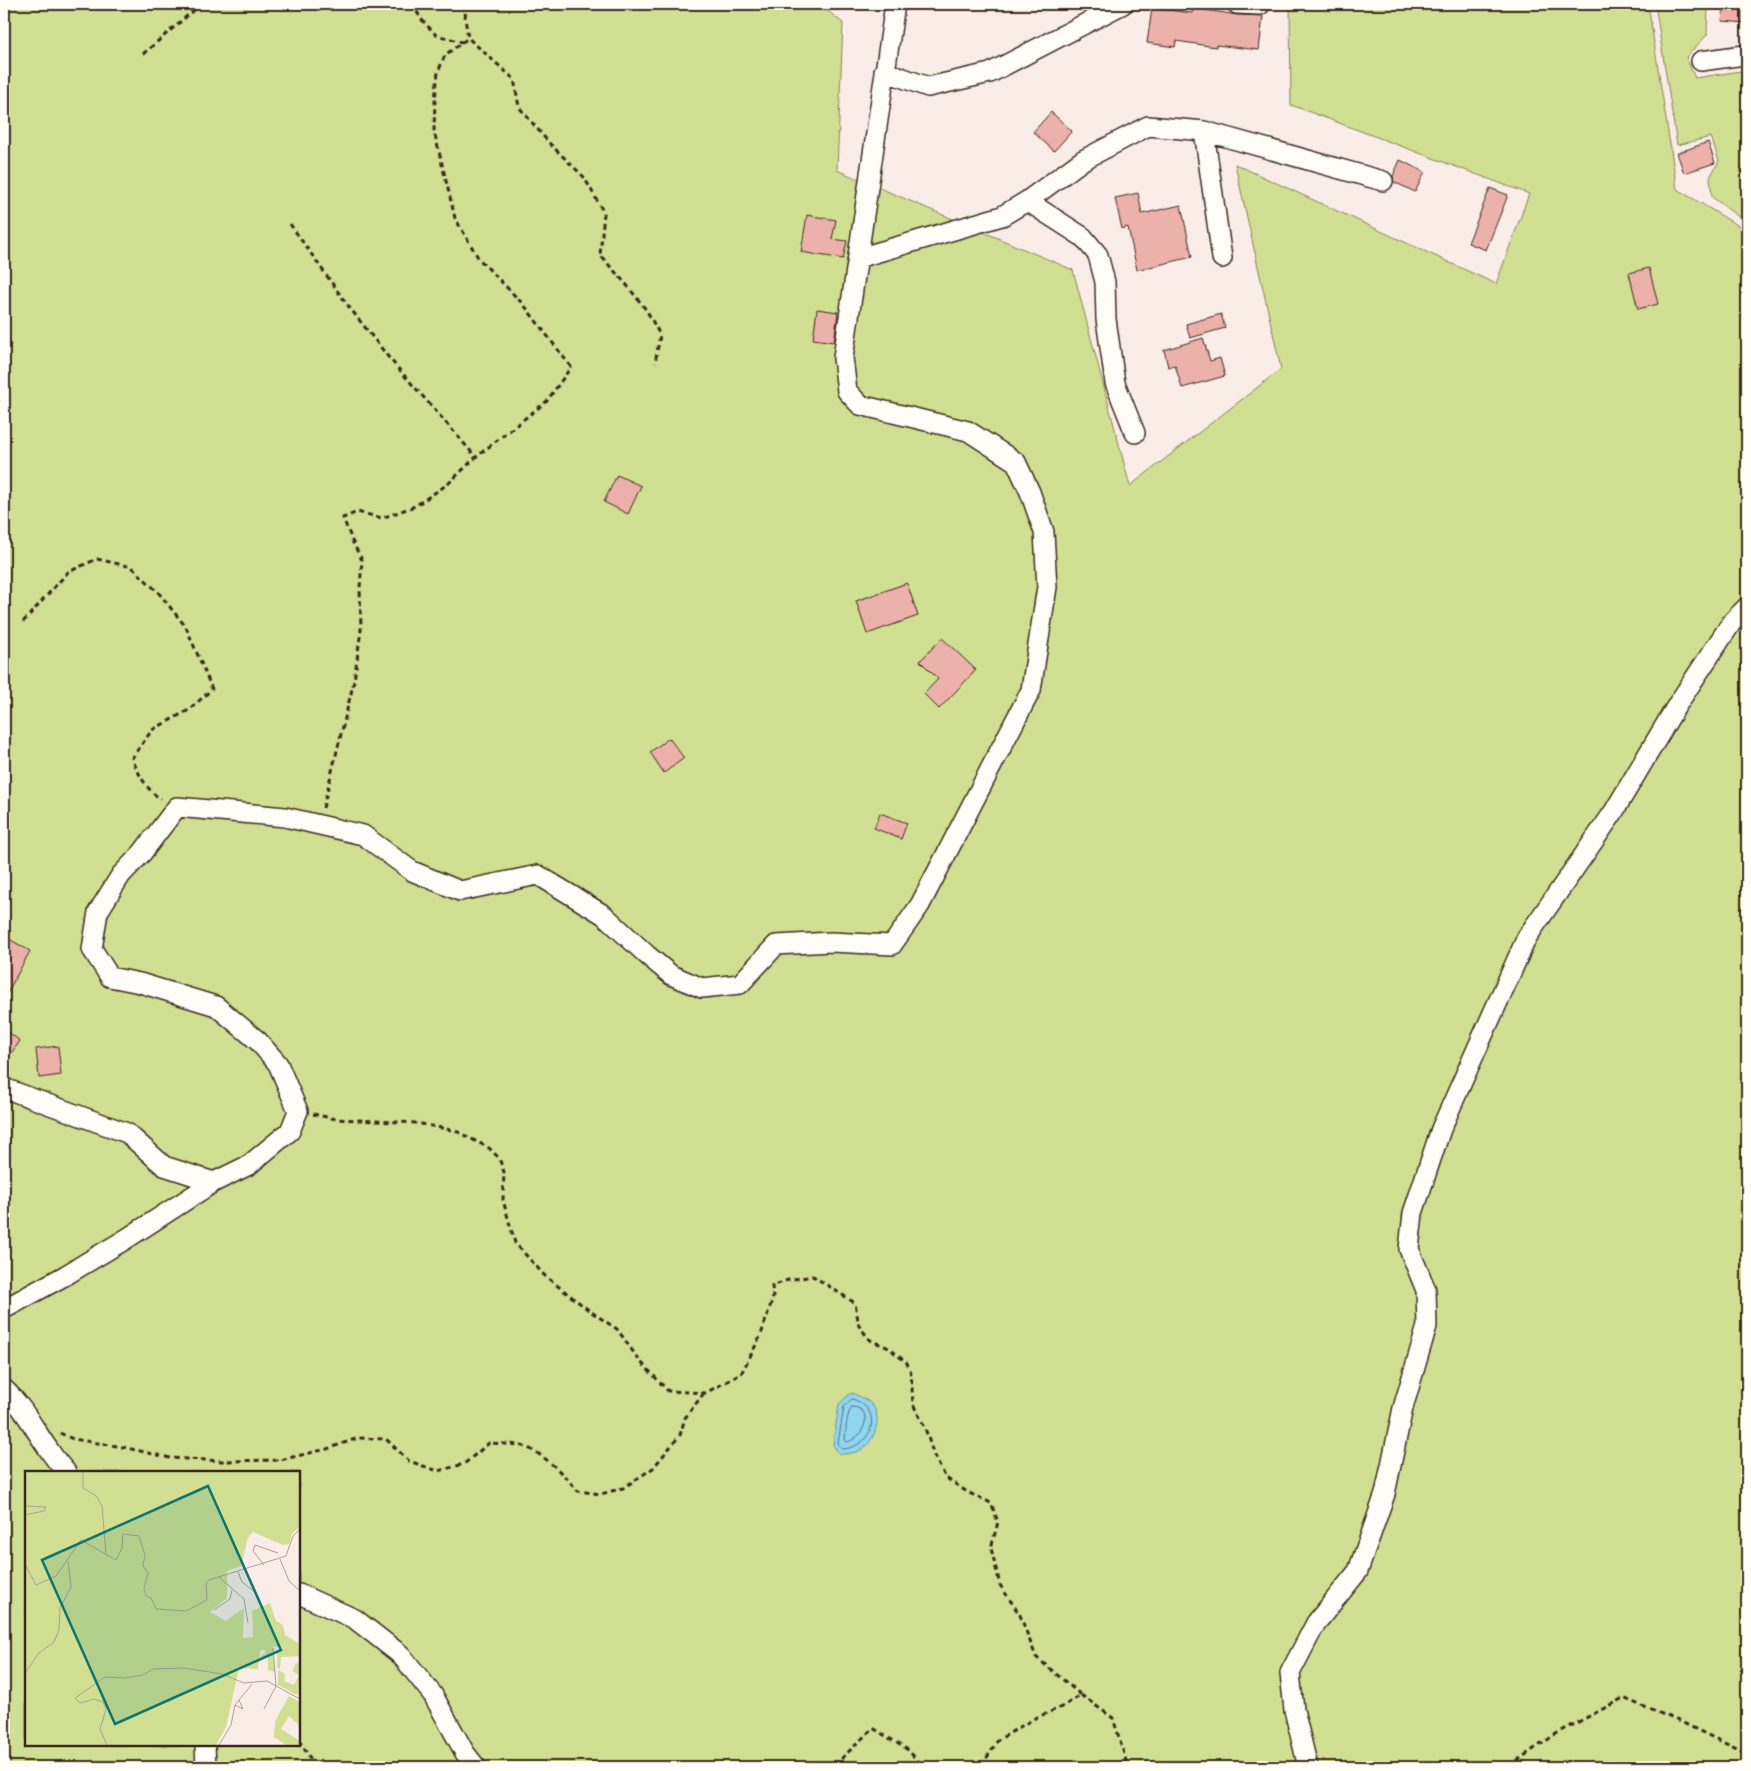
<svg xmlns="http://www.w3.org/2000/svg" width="1751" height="1771" viewBox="0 0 1751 1771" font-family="Delius,sans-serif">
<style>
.green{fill:#d0df92;stroke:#868458;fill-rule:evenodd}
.water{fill:#90d6f2;stroke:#6e919d}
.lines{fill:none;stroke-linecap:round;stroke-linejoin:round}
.shore{stroke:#5d6f73;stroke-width:1}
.building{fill:#ecb1ab;stroke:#3b2a1e}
.minor-casing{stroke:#3b2a1e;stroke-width:22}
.path{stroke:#3b2a1e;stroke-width:3;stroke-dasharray:5 4;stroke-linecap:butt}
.minor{stroke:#fdfcf7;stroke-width:19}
.inset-road{fill:none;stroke:#ae9f97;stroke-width:1}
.view{fill:#0f766e;fill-opacity:0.15;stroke:#0f766e;stroke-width:2.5}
.inset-edge{fill:none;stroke:#3b2a1e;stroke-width:2.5}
</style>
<rect width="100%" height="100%" fill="#faede8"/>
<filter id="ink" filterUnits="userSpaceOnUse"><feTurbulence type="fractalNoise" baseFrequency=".02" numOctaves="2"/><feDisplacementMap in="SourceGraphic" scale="10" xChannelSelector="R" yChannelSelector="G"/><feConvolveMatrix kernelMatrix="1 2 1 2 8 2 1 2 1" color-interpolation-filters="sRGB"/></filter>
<g filter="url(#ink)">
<path class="green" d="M4 4H819L843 23 837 170 1073 270 1130 486 1281 369 1235 164 1496 284 1529 194 1291 105 1290 4H1648L1677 189 1747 231V428L1742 437 1747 441V1767H4ZM26 1472H299V1745H26Z
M1655 4H1708L1707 35 1686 57 1695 78 1747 70V155L1745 160 1747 161V215L1744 221 1712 197 1710 177 1719 161 1711 137 1677 145Z"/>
<path class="water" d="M851 1393C857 1395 864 1398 869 1402 883 1413 877 1436 865 1447 858 1453 847 1454 839 1454L833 1445 839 1404Z"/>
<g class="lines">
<path class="shore" d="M852 1399C885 1409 873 1448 842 1449L838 1443 844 1407Z
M852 1407C875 1408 865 1438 847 1442L845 1440C846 1430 846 1415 852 1407Z"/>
</g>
<path class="building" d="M1724 4H1747V23L1722 21Z
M1152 8 1192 13 1193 8 1237 15 1263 16 1259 50 1216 45V47L1176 41 1175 47 1147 43Z
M1051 112 1072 131 1054 151 1033 132Z
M1708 142 1715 163 1684 173 1677 153Z
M1400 160 1425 172 1415 192 1394 182 1393 176Z
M1490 188 1508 195 1486 250 1468 243Z
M1138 193 1142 214 1181 205 1192 257 1137 270 1128 227 1122 229 1115 198Z
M807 215 836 220 832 239 847 241 843 259 801 252Z
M1649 268 1658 304 1638 309 1629 273Z
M817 309 838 312 834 342 813 339Z
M1221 314 1225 328 1190 338 1186 324Z
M1203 338 1210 361 1220 358 1225 376 1182 388 1175 365 1168 367 1164 350Z
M617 475 641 486 628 514 604 502Z
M907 583 918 616 867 634 856 601Z
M942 638 976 670 939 709 924 694 938 679 920 661Z
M669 738 684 758 664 773 650 752Z
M880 813 907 823 901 839 874 828Z
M4 936 30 951 4 999Z
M4 1029 20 1041 4 1063Z
M58 1046 61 1075 39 1078 36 1049Z"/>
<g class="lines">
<defs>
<path id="minor" d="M1237 4 1260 5
M1701 61 1744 55 1747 56
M884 71 928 87 990 73 1123 4
M1204 131 1222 258
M1027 201 1083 237 1098 255 1105 282 1106 319 1115 383 1135 433
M858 258 1002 216 1027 201 1083 160 1148 126 1204 131 1383 181
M4 1088 127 1133 164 1166 214 1182
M4 1309 66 1275 126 1239 214 1182 249 1165 290 1131 298 1111 278 1064 258 1041 216 1006 140 983 110 977 92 949 98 912 121 875 142 853 177 807 285 817 363 835 412 871 460 891 538 875 604 915 647 955 671 975 702 988 740 984 776 945 831 942 892 945 920 905 1031 690 1047 587 1044 532 1030 492 1016 462 968 431 860 405 847 391 843 358 895 4
M4 1389C23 1406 34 1429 49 1450 54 1458 60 1465 66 1472
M299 1594 355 1619 401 1655 433 1695 465 1753 476 1767
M205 1745 206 1767
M1308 1767 1294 1710 1290 1673 1316 1623 1358 1571 1385 1494 1403 1408 1427 1326 1426 1290 1409 1249 1413 1213 1441 1129 1527 937 1613 813 1677 705 1732 622 1747 607"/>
</defs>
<use href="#minor" class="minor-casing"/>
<path class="path" d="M412 4 422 20 436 35 462 42
M466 4 465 18 468 38 514 79 519 107 550 144 584 177 604 213 600 255 626 284 647 311 660 335 655 363
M143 54 201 4
M290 224 346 303 389 358 476 457
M23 622 68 572 97 559 132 567 158 592 186 627 212 689 189 710 152 730 132 758C138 773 147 791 161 799
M323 808 354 681 361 630 360 588 362 560 353 543 343 518 357 512 382 518 415 506 448 484 476 457 547 401 571 367 524 305 479 259 455 218 434 131 435 100 438 72 445 55 468 38
M313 1114 336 1119 417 1123 456 1131 489 1148 499 1158 504 1172 503 1200 515 1243 545 1276 590 1311 617 1329 639 1360 668 1391 705 1393 741 1374 761 1335 773 1297 772 1286 788 1280 813 1276 855 1303 859 1326 870 1340 889 1348 907 1363 911 1373 913 1404 925 1428 934 1456 946 1478 967 1492 991 1503 998 1522 991 1548 1000 1585 1020 1615 1036 1657 1081 1695 1062 1707 1035 1718 998 1740 981 1767
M60 1433 73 1439 123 1447 170 1458 223 1461 280 1460 327 1449 358 1438 386 1439 409 1461 438 1471 464 1464 489 1443C501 1444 516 1443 528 1448 547 1457 564 1475 578 1491L601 1494 623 1488 653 1468 680 1435 685 1418 704 1393
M1081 1695 1113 1718 1128 1767
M299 1740 313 1763 318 1767
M838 1767 840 1760 873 1728 908 1750 923 1767
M1511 1767 1512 1764 1556 1734 1623 1698 1681 1722 1747 1754"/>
<use href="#minor" class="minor"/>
</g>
</g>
<g transform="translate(25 1471)">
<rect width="275" height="275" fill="#faede8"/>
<path d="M0 1H275V55L267 63 264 73 258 74 228 61 223 67 216 95 202 100V127L185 141 201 150 219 137 218 167 228 166 227 140 245 132 251 150 258 154 260 164 275 173V185L256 186 255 198 252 196V182L258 177 248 175 250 201 243 199V185L234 187 241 181 239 178 235 180 233 198 214 197 201 256 191 274H0ZM271 192 275 193V218L272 224 253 214V199L260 203 259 210 269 214 274 204 267 200ZM264 225 275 231V255L264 245 256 258 275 270V274H261L249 266 250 250Z" fill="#d0df92"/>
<path class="inset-road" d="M58 1V17L71 25 77 35 81 83M0 35 21 36 19 40 0 44M255 88 264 110 275 120M0 93 11 114 31 105 56 69 91 89 97 77 98 63 114 65 120 84 118 95 123 102 119 118 121 125 126 127 131 138 161 140 182 129 181 112 184 109 261 85 268 65 275 58M239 94 228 80 230 74 253 82M213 101 217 111 230 121 235 133M194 106 219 128 223 152M189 139 205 128 207 119M0 202 14 182 29 171 34 159 35 137 46 116 43 90M210 234 218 238 214 229M239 238 251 215 248 177M82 274 75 258 81 238 78 231 69 228 55 232 50 227 80 206 100 207 118 204 128 198 159 197 197 203 219 212 242 210 275 228M194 274 206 254 210 234 227 213"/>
<path class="view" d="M183 15 256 179 90 253 17 89Z"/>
<rect width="275" height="275" class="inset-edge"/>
</g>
<rect width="1751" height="1771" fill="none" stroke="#fdfcf7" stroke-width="20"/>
<rect x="10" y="10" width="1731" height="1751" fill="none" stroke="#3b2a1e" stroke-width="2" filter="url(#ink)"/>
</svg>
